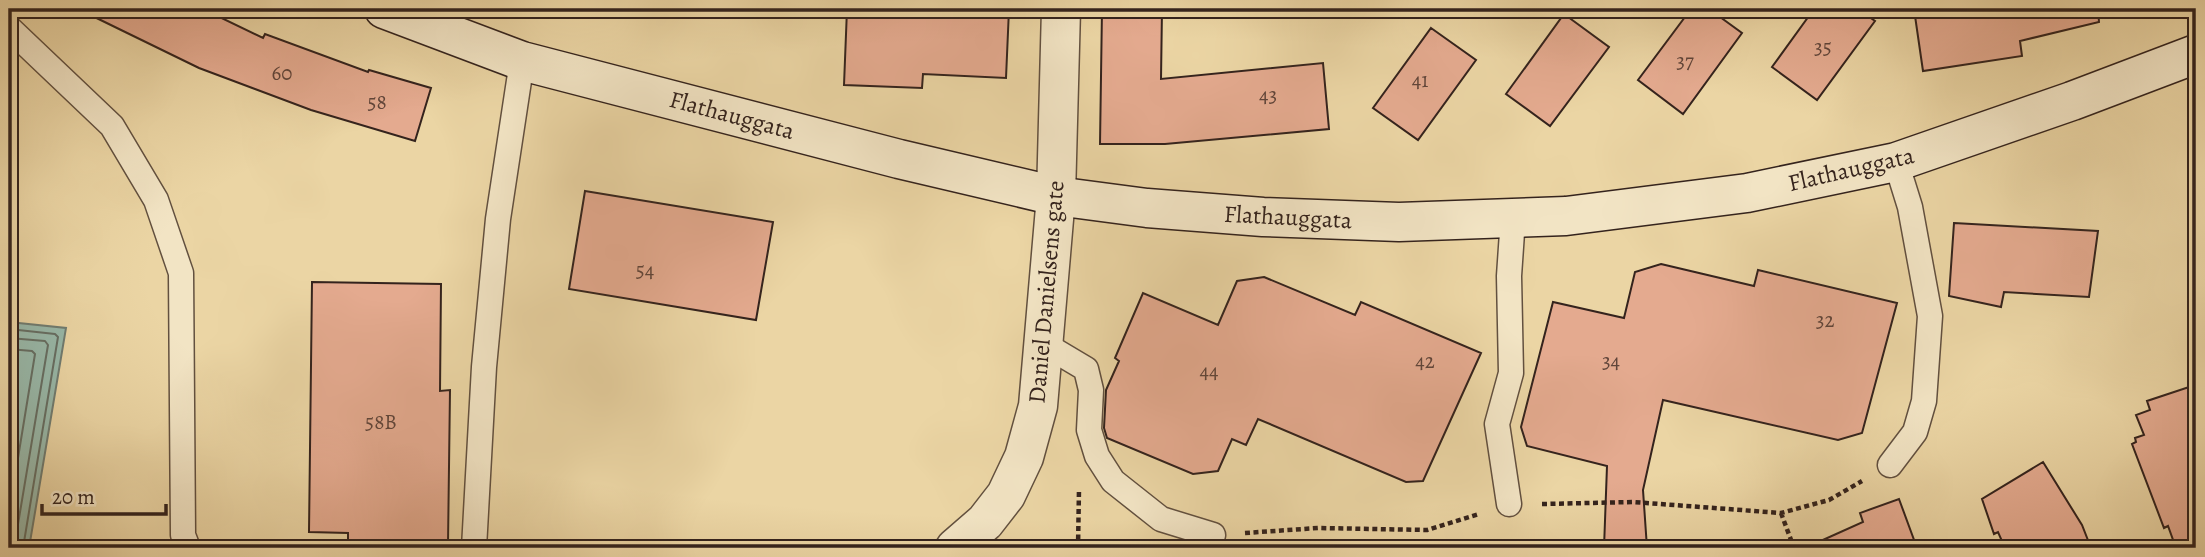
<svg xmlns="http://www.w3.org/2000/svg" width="2205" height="557" viewBox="0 0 2205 557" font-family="Alegreya,serif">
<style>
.water{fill:#98b8a9;stroke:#707c71;stroke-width:2}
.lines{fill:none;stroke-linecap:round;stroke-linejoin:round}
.shore{stroke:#666e63;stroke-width:2}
.building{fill:#e4aa8f;stroke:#34231d;stroke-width:2}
.lane-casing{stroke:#62503f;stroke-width:27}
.street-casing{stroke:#62503f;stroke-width:41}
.secondary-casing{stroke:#34231d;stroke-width:41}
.path{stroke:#34231d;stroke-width:4.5;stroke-dasharray:5 3.5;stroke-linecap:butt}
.lane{stroke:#f2e4c4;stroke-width:24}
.street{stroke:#f2e4c4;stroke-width:38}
.secondary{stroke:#f2e4c4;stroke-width:38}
.labels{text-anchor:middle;stroke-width:7;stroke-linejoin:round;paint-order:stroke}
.number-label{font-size:21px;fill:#60453a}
.street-label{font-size:24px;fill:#34231d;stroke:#f2e4c4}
</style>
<rect width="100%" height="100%" fill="#ebd5a4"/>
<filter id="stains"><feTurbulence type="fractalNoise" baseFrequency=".00286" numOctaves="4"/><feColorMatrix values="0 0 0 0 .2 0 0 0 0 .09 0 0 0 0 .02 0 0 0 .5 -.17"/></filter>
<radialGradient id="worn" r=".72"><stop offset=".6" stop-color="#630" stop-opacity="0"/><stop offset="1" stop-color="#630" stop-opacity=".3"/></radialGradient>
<path class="water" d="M9 322 66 328 29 548H9Z"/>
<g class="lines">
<path class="shore" d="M9 329 55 334 58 337 23 548
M9 338 45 341 48 345 14 548
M9 349 32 351 35 354 9 513"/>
</g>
<path class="building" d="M78 9H203L263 38 265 34 368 72 369 70 431 88 415 141 311 110 199 68Z
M847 9H1009L1006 78 923 74 922 88 844 85Z
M1102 9H1162L1161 79 1323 63 1329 129 1165 144H1100Z
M1691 9H1709L1742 33 1683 114 1638 80Z
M1814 9H1858L1875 21 1817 100 1772 67Z
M1914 9H2098L2099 22 2020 41 2022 56 1923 71Z
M1564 14 1609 47 1550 126 1506 94Z
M1431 28 1476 60 1418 140 1373 108Z
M585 191 773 222 756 320 569 289Z
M1954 223 2098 231 2089 297 2004 292 2001 307 1949 296Z
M1661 264 1754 286 1758 270 1897 303 1862 433 1838 440 1663 400 1643 490 1647 548H1604L1607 466 1527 446 1521 427 1553 302 1624 318 1635 272Z
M1264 277 1355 315 1361 302 1481 353 1423 481 1406 482 1258 419 1246 445 1232 439 1218 471 1193 474 1107 438 1104 428 1106 390 1119 361 1115 358 1143 293 1218 325 1237 281Z
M312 282 441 284 440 391 450 390 448 544 348 543V533L309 532Z
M2189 387 2196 408V548H2176L2168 526 2164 528 2132 444 2136 442 2135 438 2144 435 2136 415 2150 410 2147 401Z
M2043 462 2082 525 2091 548H2005L1998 532 1994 534 1982 499Z
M1899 499 1917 548H1805L1863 522 1860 513Z"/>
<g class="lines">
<defs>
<path id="lane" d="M9 28 112 126 156 200 181 273 183 535 188 548
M1044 344 1086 369 1091 390 1089 430 1097 456 1113 481 1161 519 1213 535
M1890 465 1915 432 1924 401 1930 316 1910 207 1896 162
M1509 504 1497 424 1511 373 1509 276 1513 218
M474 548 484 367 498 219 522 61"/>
<path id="street" d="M955 548 985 522 1006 495 1024 457 1038 406 1056 196 1061 9"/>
<path id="secondary" d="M384 9 522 61 899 159 1056 196 1147 208 1263 217 1399 222 1566 216 1747 193 1896 162 2072 101 2196 54"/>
</defs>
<use href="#lane" class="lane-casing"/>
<use href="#street" class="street-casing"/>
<use href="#secondary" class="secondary-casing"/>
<path class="path" d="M1542 504 1633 502 1781 513 1829 500 1862 481
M1781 513 1794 548
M1245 533 1318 528 1427 530 1479 514
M1078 548 1079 489"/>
<use href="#lane" class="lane"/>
<use href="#street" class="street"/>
<use href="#secondary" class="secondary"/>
</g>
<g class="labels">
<g class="number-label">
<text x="1823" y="54">35</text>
<text x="1685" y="68">37</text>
<text x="282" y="80">60</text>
<text x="1420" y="87">41</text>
<text x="1268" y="102">43</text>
<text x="377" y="109">58</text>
<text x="645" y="277">54</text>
<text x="1825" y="327">32</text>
<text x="1425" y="368">42</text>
<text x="1611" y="368">34</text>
<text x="1209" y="378">44</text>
<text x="381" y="429">58B</text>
</g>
<g class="street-label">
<text transform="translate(732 115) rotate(15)" y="8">Flathauggata</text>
<text transform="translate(1851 169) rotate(-13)" y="8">Flathauggata</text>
<text transform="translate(1288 217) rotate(3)" y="8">Flathauggata</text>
<text transform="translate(1046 292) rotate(-85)" y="8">Daniel Danielsens gate</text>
</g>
</g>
<rect width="2205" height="557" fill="none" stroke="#ebd5a4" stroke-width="35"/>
<rect x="10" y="10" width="2184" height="536" fill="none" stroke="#34231d" stroke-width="3.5"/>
<rect x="18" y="18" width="2170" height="522" fill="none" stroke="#34231d" stroke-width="2"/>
<path d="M42 504v10h124v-10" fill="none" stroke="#34231d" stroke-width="3.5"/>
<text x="52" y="504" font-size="21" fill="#34231d" stroke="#f2e4c4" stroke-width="5" paint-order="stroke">20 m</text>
<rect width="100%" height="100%" filter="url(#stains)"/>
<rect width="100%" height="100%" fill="url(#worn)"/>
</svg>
